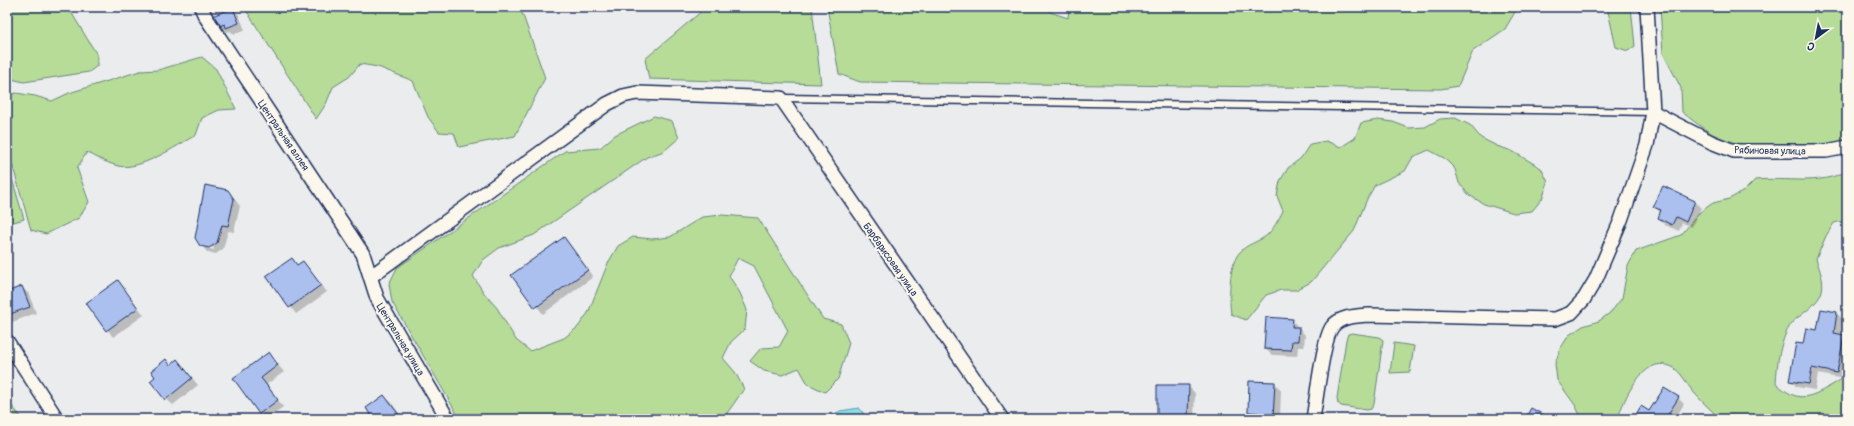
<svg xmlns="http://www.w3.org/2000/svg" width="1854" height="426" viewBox="0 0 1854 426" font-family="Pangolin,sans-serif">
<style>
.green{fill:#b6dc98;stroke:#68867b}
.water{fill:#8cdde4;stroke:#5f97ae}
.shadow{fill:#0003}
.building{fill:#acc0ef;stroke:#1b2f5e}
.lines{fill:none;stroke-linecap:round;stroke-linejoin:round}
.service-casing{stroke:#1b2f5e;stroke-width:9}
.minor-casing{stroke:#1b2f5e;stroke-width:16}
.service{stroke:#fbf7ec;stroke-width:6}
.minor{stroke:#fbf7ec;stroke-width:13}
.labels{text-anchor:middle;stroke-width:4;stroke-linejoin:round;paint-order:stroke}
.street-label{font-size:10px;fill:#1b2f5e;stroke:#fbf7ec}
</style>
<rect width="100%" height="100%" fill="#ebeced"/>
<filter id="ink" filterUnits="userSpaceOnUse"><feTurbulence type="fractalNoise" baseFrequency=".025" numOctaves="2"/><feDisplacementMap in="SourceGraphic" scale="8" xChannelSelector="R" yChannelSelector="G"/><feConvolveMatrix kernelMatrix="1 2 1 2 8 2 1 2 1" color-interpolation-filters="sRGB"/></filter>
<g filter="url(#ink)">
<path class="green" d="M7 7H68L97 55V66L89 72 24 82 7 78Z
M244 7H520L545 78 515 136 459 147 454 133 439 132 428 117 413 81 378 67 360 64 349 77 333 87 326 104 316 119Z
M704 7H812L821 84 649 79 645 59 703 10Z
M827 7H1046L1050 12 1068 18 1069 7H1518L1505 29 1473 51 1458 86 1441 89 860 82 839 74Z
M1607 7H1631L1635 46 1628 51 1616 47Z
M1660 7H1847V144L1842 146C1809 146 1756 150 1726 140 1709 134 1696 123 1682 112L1681 88 1663 53Z
M202 57 216 69 236 109 219 110 202 118 196 135C176 146 140 171 118 166 107 163 97 158 87 152L77 168 89 202 79 218 46 234 31 230 7 146V96L16 93 35 96 52 101 69 93 140 71 158 70Z
M654 116 672 121 679 138 664 151 647 157 534 235 499 248 483 260 473 276 484 293 497 308 516 340 530 351 564 338 578 327 588 313 608 263 618 246 633 237 652 239 670 237 702 217 722 215 758 218 823 319 841 324 849 343 838 379 825 392 808 384 799 368 782 375 764 371 750 361 761 348 779 347 788 331 754 266 738 258 729 276 740 293 747 310 745 329 731 342 723 358 735 372 744 389 723 419H460L392 302 389 284 397 268 565 151 600 148 615 135Z
M1455 118 1470 125 1481 138 1497 146 1512 151 1541 168 1548 182 1542 199 1532 211 1514 213 1484 204 1469 195 1459 183 1455 169 1444 158 1429 150 1413 157 1405 171 1375 185 1367 199 1354 231 1311 282 1296 290H1281L1266 295 1246 320 1231 314C1229 299 1228 264 1240 252 1247 244 1258 242 1266 236 1274 229 1278 220 1283 211L1277 196 1280 181 1288 168 1301 158 1310 144 1326 141 1341 147 1355 138 1361 123 1378 120 1393 122 1409 128 1425 127 1440 119Z
M7 162 24 219 7 224Z
M1847 171V220L1834 223 1826 236 1816 259C1825 284 1828 294 1805 312 1801 316 1794 319 1791 324 1780 340 1777 363 1776 383 1797 403 1808 399 1832 385 1837 382 1843 379 1847 374V419H1714V413C1706 405 1698 398 1691 389 1685 381 1680 370 1670 366 1644 355 1623 399 1618 419H1582L1575 405 1557 380 1555 364 1560 349 1569 335 1583 326 1599 321 1611 312 1622 298 1628 266 1636 251 1681 235 1700 212 1713 203 1729 199 1744 191 1755 180C1786 177 1819 186 1847 171Z
M1352 333 1379 337 1383 340 1374 404 1371 409 1367 410 1341 406 1338 403 1337 398 1346 340 1348 334Z
M1394 343 1414 346 1410 372 1390 373Z
M7 403 11 405 23 419H7Z"/>
<path class="water" d="M859 408 862 411 866 419 843 416 838 419H824L840 411Z"/>
<path class="shadow" d="M233 9 239 15 245 30 234 34 230 31 223 33 217 27Z
M1663 187 1695 202 1701 208 1692 227 1682 223 1679 231 1665 225 1659 218 1661 213 1654 206Z
M228 191 240 206 234 232 228 231 223 249 216 254 207 252 203 247 214 250V248L202 245Z
M564 238 593 277 543 314 513 275Z
M292 259 298 266 303 262 327 292 296 314 267 276Z
M118 281 144 315 113 337 87 303Z
M22 287 29 294 36 313 7 324V293Z
M1822 310 1837 313 1843 320 1841 335 1847 339V360L1844 379 1818 374 1815 390 1797 387 1790 380 1804 345 1818 331Z
M1292 320 1305 335 1304 347H1298L1297 356 1272 355 1265 349Z
M269 354 284 372 267 384 283 407 266 419 235 378Z
M165 360 171 365 183 367 198 385 173 405 166 399 157 377Z
M1275 383 1281 390 1280 419 1255 418 1249 411Z
M1188 386 1195 393 1194 419H1160L1158 416Z
M384 396 391 402 403 419H375Z
M1678 398 1684 404 1675 419H1634Z"/>
<path class="building" d="M233 8 239 23 226 28 225 24 216 27 212 16Z
M205 185 228 190 234 199 228 226 222 225 217 243 209 248 200 246 195 238Z
M1663 186 1695 201 1686 222 1676 217 1672 225 1658 218 1661 210 1653 207Z
M564 237 588 270 535 308 511 275Z
M292 258 297 265 303 261 321 285 289 308 266 276Z
M118 280 138 308 106 331 86 303Z
M22 286 30 307 7 315V292Z
M1821 309 1837 312 1834 333 1844 335 1837 373 1812 368 1809 384 1789 381 1796 343 1803 344 1806 328 1817 330Z
M1266 317 1293 319 1292 327H1299L1298 341H1292L1291 350 1264 349Z
M269 352 278 365 261 378 278 400 259 414 233 378Z
M166 359 170 365 177 359 192 378 165 400 150 381 155 377 151 371Z
M1249 381 1275 382 1273 419H1258V413L1248 412Z
M1157 385H1189L1188 417 1167 419V417H1157Z
M1664 388 1679 397 1665 419H1633L1641 406 1649 411Z
M384 395 399 415 394 419H373L366 408Z
M1531 408 1551 419H1525Z"/>
<g class="lines">
<defs>
<path id="service" d="M783 98 1653 112"/>
<path id="minor" d="M201 7 205 16 363 254 377 298 448 419
M1653 112 1711 142 1734 151H1826L1847 147
M370 277 607 104 623 96 637 93 781 98 1002 419
M7 341 57 419
M1313 419C1316 402 1323 339 1332 327 1340 316 1357 316 1369 315L1555 319 1571 313 1584 299 1596 279 1621 220 1647 145 1653 112 1647 7"/>
</defs>
<use href="#service" class="service-casing"/>
<use href="#minor" class="minor-casing"/>
<use href="#service" class="service"/>
<use href="#minor" class="minor"/>
</g>
</g>
<g class="labels">
<g class="street-label">
<text transform="translate(284 135) rotate(56)" y="4">Центральная аллея</text>
<text transform="translate(1770 150) rotate(1)" y="4">Рябиновая улица</text>
<text transform="translate(891 259) rotate(55)" y="4">Барбарисовая улица</text>
<text transform="translate(401 339) rotate(59)" y="4">Центральная улица</text>
</g>
</g>
<rect width="1854" height="426" fill="none" stroke="#fbf7ec" stroke-width="24"/>
<rect x="12" y="12" width="1830" height="402" fill="none" stroke="#1b2f5e" stroke-width="1.5" filter="url(#ink)"/>
<g transform="translate(1816 38) rotate(212)" stroke="#fbf7ec" stroke-width="3" paint-order="stroke">
<path d="M0-3L7 15L0 10L-7 15Z" fill="#1b2f5e"/>
<text y="-6" font-size="11" font-weight="bold" text-anchor="middle" fill="#1b2f5e">С</text>
</g>
</svg>
